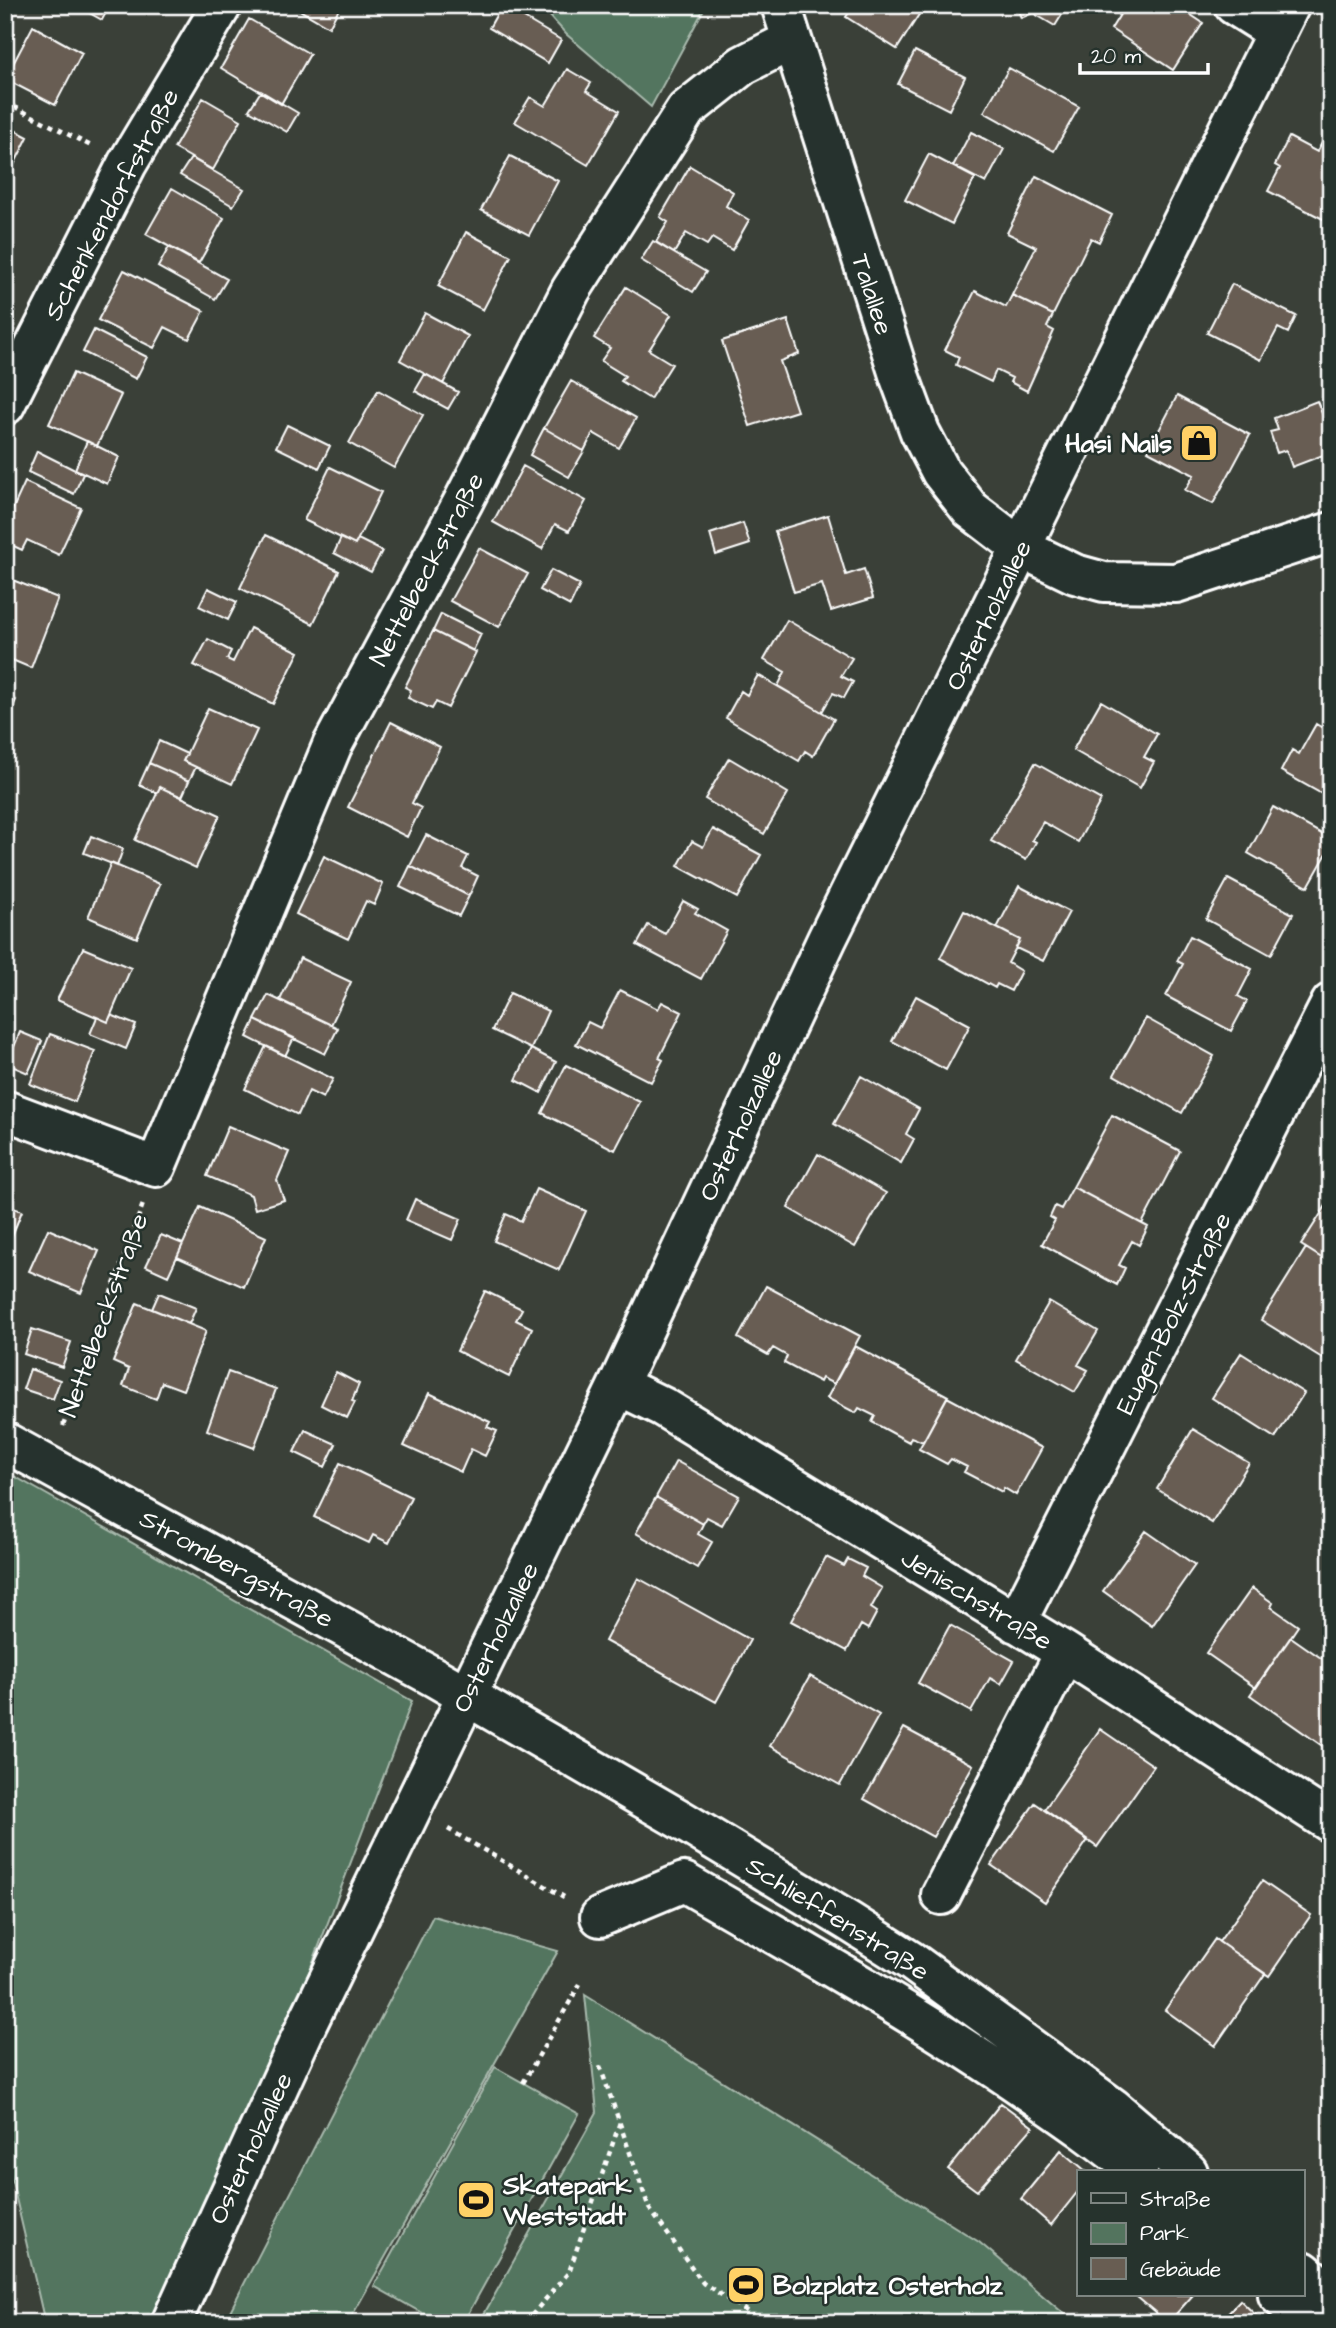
<svg xmlns="http://www.w3.org/2000/svg" width="1336" height="2328" viewBox="0 0 1336 2328" font-family="'Architects Daughter',sans-serif">
<style>
.green{fill:#53745e;stroke:#a9baae;stroke-width:2}
.building{fill:#685d52;stroke:#fff;stroke-width:2}
.lines{fill:none;stroke-linecap:round;stroke-linejoin:round}
.minor-casing{stroke:#fff;stroke-width:44}
.path{stroke:#fff;stroke-width:4.5;stroke-dasharray:5 5;stroke-linecap:butt}
.minor{stroke:#26332d;stroke-width:38}
.labels{text-anchor:middle;stroke-width:5;stroke-linejoin:round;paint-order:stroke}
.street-label{font-size:26px;fill:#fff;stroke:#26332d}
.poi-label{font-size:26px;font-weight:bold;fill:#fff;stroke:#26332d;text-anchor:start}
</style>
<rect width="100%" height="100%" fill="#3a4038"/>
<filter id="ink" filterUnits="userSpaceOnUse"><feTurbulence type="fractalNoise" baseFrequency=".0143" numOctaves="2"/><feDisplacementMap in="SourceGraphic" scale="14" xChannelSelector="R" yChannelSelector="G"/><feConvolveMatrix kernelMatrix="1 2 1 2 8 2 1 2 1" color-interpolation-filters="sRGB"/></filter>
<g filter="url(#ink)">
<path class="green" d="M540 5H706L651 107 566 34Z
M5 1471 412 1701 226 2191 170 2323H45L5 2151Z
M433 1916 558 1951 348 2323H224Z
M585 1995 979 2242 1075 2323H479L597 2112Z
M495 2067 579 2114 463 2323H440L374 2286Z"/>
<path class="building" d="M75 5H110L102 20Z
M291 5H341L329 27Z
M502 5 561 40 548 63 489 28Z
M854 5H925L897 49 846 17Z
M1016 5H1068L1055 26 1033 13 1021 18Z
M1126 5H1176L1203 23 1173 70 1111 29Z
M249 19 310 54 281 104 221 68Z
M33 26 82 53 55 105 5 79Z
M915 51 965 77 949 110 898 84Z
M1009 68 1079 107 1054 151 984 112Z
M567 69 591 83 586 91 619 111 588 165 515 122 530 97 545 106Z
M261 91 298 113 287 132 249 110Z
M203 98 241 120 213 170 174 148Z
M5 125 28 137 5 183Z
M971 132 1004 149 986 183 953 166Z
M1289 137 1317 152 1324 139 1331 142V223L1268 191 1280 168 1275 165Z
M929 154 975 178 952 224 905 200Z
M510 156 558 181 529 235 481 210Z
M191 158 244 189 233 206 180 175Z
M690 166 733 192 726 206 749 220 732 250 712 238 707 245 686 233 674 253 656 242 668 222 660 217Z
M1036 176 1112 215 1099 242 1091 238 1053 315 1012 295 1036 247 1007 233Z
M172 188 224 218 199 263 146 234Z
M466 232 511 256 483 310 438 286Z
M653 241 706 272 693 292 641 260Z
M169 247 227 279 215 299 158 267Z
M124 270 204 311 189 339 165 327 154 348 98 320Z
M1232 284 1296 316 1288 333 1278 328 1261 360 1207 333Z
M626 287 671 315 649 350 672 364 650 399 621 381 625 376 601 361 610 348 594 338Z
M975 291 1006 307 1012 295 1053 315 1047 327 1054 331 1027 391 1010 382 1012 378 996 370 991 382 956 365 959 357 945 350Z
M425 313 468 336 443 384 400 360Z
M788 320 799 354 780 361 797 411 750 426 722 341Z
M94 330 147 357 136 379 83 352Z
M73 373 121 395 97 446 49 424Z
M425 374 458 392 448 409 415 391Z
M571 381 636 418 619 448 593 433 584 451 544 428Z
M378 390 423 415 394 468 349 443Z
M1177 396 1250 435 1213 504 1185 490 1194 475 1148 451Z
M1317 401 1331 436V452L1292 467 1286 450 1277 453 1270 432 1278 430 1274 418Z
M287 425 330 446 319 468 276 447Z
M544 428 584 451 569 477 530 455Z
M87 441 119 457 107 484 75 469Z
M37 451 83 474 74 494 28 472Z
M523 466 586 501 569 531 555 524 542 549 493 522Z
M330 467 381 492 355 545 304 520Z
M25 482 81 508 59 555 27 540 22 550 5 542V526Z
M828 515 846 575 864 569 873 598 831 611 822 584 794 592 775 531Z
M743 523 750 544 716 555 710 534Z
M266 535 339 571 313 624 240 588Z
M341 538 355 545 358 539 382 551 371 572 334 553Z
M479 548 528 574 499 627 450 601Z
M551 570 580 585 570 606 540 590Z
M5 577 58 598 31 668 5 657Z
M208 588 237 602 228 620 199 606Z
M441 614 481 634 473 651 433 631Z
M787 620 852 658 841 676 853 682 844 698 833 693 822 712 778 686 785 672 764 660Z
M250 628 299 652 273 704 194 665 208 639 231 651 227 659 233 662Z
M433 631 476 652 448 708 436 702 432 709 408 698 411 690 405 687Z
M758 675 834 719 813 756 805 751 799 761 726 718 741 691 747 695Z
M5 696 16 700 5 726Z
M1101 701 1157 734 1144 757 1154 762 1140 788 1073 750Z
M208 708 257 730 232 784 183 761Z
M391 722 440 747 412 803 421 808 407 837 348 807Z
M1316 724 1331 733V799L1281 771 1292 750 1299 754Z
M159 741 187 754 183 761 196 767 189 781 149 763Z
M729 758 788 793 764 834 705 799Z
M149 763 189 781 182 797 160 787 157 793 139 785Z
M1035 763 1101 800 1078 842 1043 822 1032 840 1036 842 1026 860 991 841Z
M160 787 220 815 196 868 135 840Z
M1273 807 1331 839V846L1308 887 1248 853Z
M713 829 761 855 737 898 678 866 692 841 703 847Z
M426 835 468 856 462 868 478 876 469 896 410 866Z
M91 836 123 849 117 866 84 853Z
M324 856 383 884 374 905 366 901 348 939 296 914Z
M111 863 160 884 137 938 88 917Z
M410 866 469 896 459 916 400 887Z
M1228 879 1293 914 1271 955 1206 919Z
M1019 886 1069 912 1043 961 1016 948 1020 940 997 928Z
M683 901 698 909 695 913 727 931 701 979 637 945 648 925 665 934Z
M964 911 1020 940 1008 963 1021 971 1011 991 997 984 995 988 940 958Z
M1190 936 1252 969 1238 996 1247 1001 1231 1031 1166 996 1183 964 1177 961Z
M83 948 131 968 108 1022 57 1000Z
M300 958 351 982 331 1025 280 1000Z
M620 990 658 1009 662 1002 682 1012 659 1058 663 1060 651 1082 576 1044 588 1022 600 1028Z
M510 993 548 1011 531 1049 492 1030Z
M268 995 338 1028 325 1054 255 1020Z
M916 996 970 1025 946 1070 892 1041Z
M111 1015 136 1025 126 1049 90 1034 97 1017 108 1022Z
M1146 1018 1214 1056 1182 1113 1114 1075Z
M255 1020 294 1038 285 1056 247 1037Z
M20 1032 42 1041 28 1073 7 1064Z
M50 1034 95 1051 75 1102 30 1084Z
M266 1046 333 1079 323 1098 309 1091 298 1115 245 1089Z
M531 1049 556 1062 541 1093 516 1080Z
M566 1065 640 1102 615 1150 542 1113Z
M861 1076 919 1109 906 1134 914 1139 901 1163 834 1124Z
M1112 1115 1180 1151 1142 1224 1073 1187Z
M228 1126 289 1152 277 1180 284 1200 255 1209 251 1195 207 1176Z
M818 1154 886 1193 855 1247 788 1208Z
M1073 1187 1148 1227 1139 1245 1132 1241 1119 1265 1125 1268 1117 1285 1042 1244 1055 1220 1050 1217 1055 1206 1061 1209Z
M536 1189 586 1211 559 1270 494 1241 506 1214 521 1221Z
M1331 1198V1264L1301 1245Z
M415 1199 461 1219 452 1240 406 1220Z
M5 1205 22 1211 5 1253Z
M200 1207 266 1237 244 1287 177 1257Z
M48 1229 99 1251 81 1293 29 1271Z
M161 1235 183 1244 168 1276 146 1266Z
M1306 1248 1331 1264V1344L1322 1358 1261 1320Z
M766 1286 860 1336 834 1384 822 1378 820 1382 784 1363 787 1356 773 1348 768 1355 738 1338Z
M485 1291 522 1309 516 1320 532 1328 509 1377 457 1351Z
M159 1293 196 1308 189 1324 152 1309Z
M1049 1302 1098 1331 1078 1365 1088 1370 1075 1392 1016 1359Z
M137 1303 206 1331 183 1390 162 1382 156 1399 123 1386 129 1369 113 1362Z
M32 1329 71 1342 62 1367 24 1354Z
M855 1346 948 1396 923 1442 911 1437 909 1442 872 1422 875 1416 859 1408 856 1413 827 1398Z
M1241 1353 1304 1393 1275 1438 1212 1398Z
M30 1369 60 1380 53 1399 23 1389Z
M228 1372 276 1389 254 1448 207 1430Z
M336 1372 359 1384 352 1401 355 1402 347 1418 321 1405Z
M429 1393 490 1422 487 1427 497 1431 485 1456 471 1449 461 1472 404 1446Z
M947 1397 1042 1448 1016 1495 1004 1488 1002 1492 964 1472 967 1467 951 1459 947 1464 919 1449Z
M1193 1429 1249 1463 1212 1523 1157 1489Z
M305 1430 336 1444 325 1467 294 1452Z
M676 1461 739 1496 722 1525 707 1517 703 1524 656 1497Z
M340 1463 411 1497 389 1543 373 1535 369 1543 314 1517Z
M656 1497 703 1524 698 1534 712 1542 697 1568 636 1533Z
M1146 1531 1195 1565 1152 1626 1103 1591Z
M826 1557 844 1566 848 1559 866 1568 862 1576 882 1588 871 1608 877 1612 868 1629 861 1625 847 1651 791 1621Z
M638 1578 750 1640 716 1702 605 1641Z
M1252 1588 1273 1603 1271 1607 1298 1626 1256 1688 1206 1653Z
M950 1625 1014 1661 1001 1684 990 1678 971 1712 918 1683Z
M1291 1637 1331 1665V1752L1250 1695Z
M810 1676 879 1715 840 1785 770 1746Z
M904 1728 973 1765 933 1837 864 1799Z
M1100 1729 1154 1766 1097 1847 1044 1810Z
M1035 1803 1088 1840 1045 1902 991 1865Z
M1262 1881 1311 1915 1269 1976 1219 1942Z
M1215 1939 1265 1974 1215 2046 1165 2010Z
M1001 2103 1033 2127 977 2191 948 2169Z
M1061 2150 1087 2172H1079V2190L1051 2225 1021 2199Z
M1139 2295H1193L1168 2323 1137 2297Z
M1240 2300 1264 2323H1218Z"/>
<g class="lines">
<defs>
<path id="minor" d="M781 5 900 378 920 432 941 472 970 509 1021 548 1075 574 1104 582 1176 583 1331 532
M1234 5 1277 32
M5 405 127 164 222 5
M5 1110 156 1167 332 746 464 500 571 290 686 110 743 65 792 40
M618 1385 663 1407 1065 1652 1331 1823
M5 1442 436 1678 681 1820 848 1921 911 1961 1112 2107 1188 2172
M1016 1623 1331 1003
M941 1895 1065 1652
M600 1917 684 1882C800 1949 916 2014 1027 2090 1065 2116 1103 2142 1138 2172
M1303 2271 1331 2295
M1278 2295 1310 2323
M171 2323 308 2022 618 1385 827 939 1290 5"/>
</defs>
<use href="#minor" class="minor-casing"/>
<path class="path" d="M5 102 91 146
M63 1426 143 1204
M448 1829 564 1897
M600 2066 649 2208 703 2283 765 2323
M523 2083 580 1984
M525 2323 569 2272 620 2122"/>
<use href="#minor" class="minor"/>
</g>
</g>
<defs>
<symbol id="shop-square" viewBox="-11 -11 22 22"><rect x="-9" y="-9" width="18" height="18" rx="4" fill="#ffd166" stroke="#26332d"/><path d="M-5-2.5h2.3a2.7 3.5 0 0 1 5.4 0H5L5.5 6h-11ZM-1.5-2.5h3a1.5 2.3 0 0 0-3 0Z" fill="#111"/></symbol>
<symbol id="stadium-square" viewBox="-11 -11 22 22"><rect x="-9" y="-9" width="18" height="18" rx="4" fill="#ffd166" stroke="#26332d"/><path d="M0-5a6.5 5 0 1 0 0 10a6.5 5 0 1 0 0-10ZM-3.5-1.8h7v3.6h-7Z" fill="#111"/></symbol>
</defs>
<g fill-rule="evenodd">
<use href="#shop-square" x="1177" y="421" width="44" height="44"/>
<use href="#stadium-square" x="454" y="2178" width="44" height="44"/>
<use href="#stadium-square" x="724" y="2263" width="44" height="44"/>
</g>
<g class="labels">
<g class="street-label">
<text transform="translate(111 204) rotate(-62)" y="9">Schenkendorfstraße</text>
<text transform="translate(873 294) rotate(72)" y="9">Talallee</text>
<text transform="translate(426 569) rotate(-62)" y="9">Nettelbeckstraße</text>
<text transform="translate(988 615) rotate(-64)" y="9">Osterholzallee</text>
<text transform="translate(740 1125) rotate(-65)" y="9">Osterholzallee</text>
<text transform="translate(1173 1313) rotate(-63)" y="9">Eugen-Bolz-Straße</text>
<text transform="translate(103 1315) rotate(-70)" y="9">Nettelbeckstraße</text>
<text transform="translate(237 1568) rotate(29)" y="9">Strombergstraße</text>
<text transform="translate(977 1599) rotate(31)" y="9">Jenischstraße</text>
<text transform="translate(495 1637) rotate(-64)" y="9">Osterholzallee</text>
<text transform="translate(838 1918) rotate(32)" y="9">Schlieffenstraße</text>
<text transform="translate(250 2148) rotate(-65)" y="9">Osterholzallee</text>
</g>
<g class="poi-label">
<text x="1172" y="452" text-anchor="end">Hasi Nails</text>
<text x="503" y="2194">Skatepark<tspan x="503" dy="30">Weststadt</tspan></text>
<text x="773" y="2294">Bolzplatz Osterholz</text>
</g>
</g>
<rect width="1336" height="2328" fill="none" stroke="#26332d" stroke-width="28"/>
<rect x="14" y="14" width="1308" height="2300" fill="none" stroke="#fff" stroke-width="2.5" filter="url(#ink)"/>
<rect x="1077" y="2170" width="228" height="126" fill="#26332d" stroke="#7d8581" stroke-width="2"/>
<rect x="1091" y="2193" width="35" height="10" fill="#26332d" stroke="#7d8581" stroke-width="2"/>
<text x="1140" y="2206" font-size="21" fill="#ffffff">Straße</text>
<rect x="1091" y="2223" width="35" height="21" fill="#53745e" stroke="#7d8581" stroke-width="2"/>
<text x="1140" y="2240" font-size="21" fill="#ffffff">Park</text>
<rect x="1091" y="2258" width="35" height="21" fill="#685d52" stroke="#7d8581" stroke-width="2"/>
<text x="1140" y="2276" font-size="21" fill="#ffffff">Gebäude</text>
<path d="M1080 63v10h128v-10" fill="none" stroke="#ffffff" stroke-width="3.5"/>
<text x="1091" y="63" font-size="21" fill="#ffffff" stroke="#26332d" stroke-width="5" paint-order="stroke">20 m</text>
</svg>
